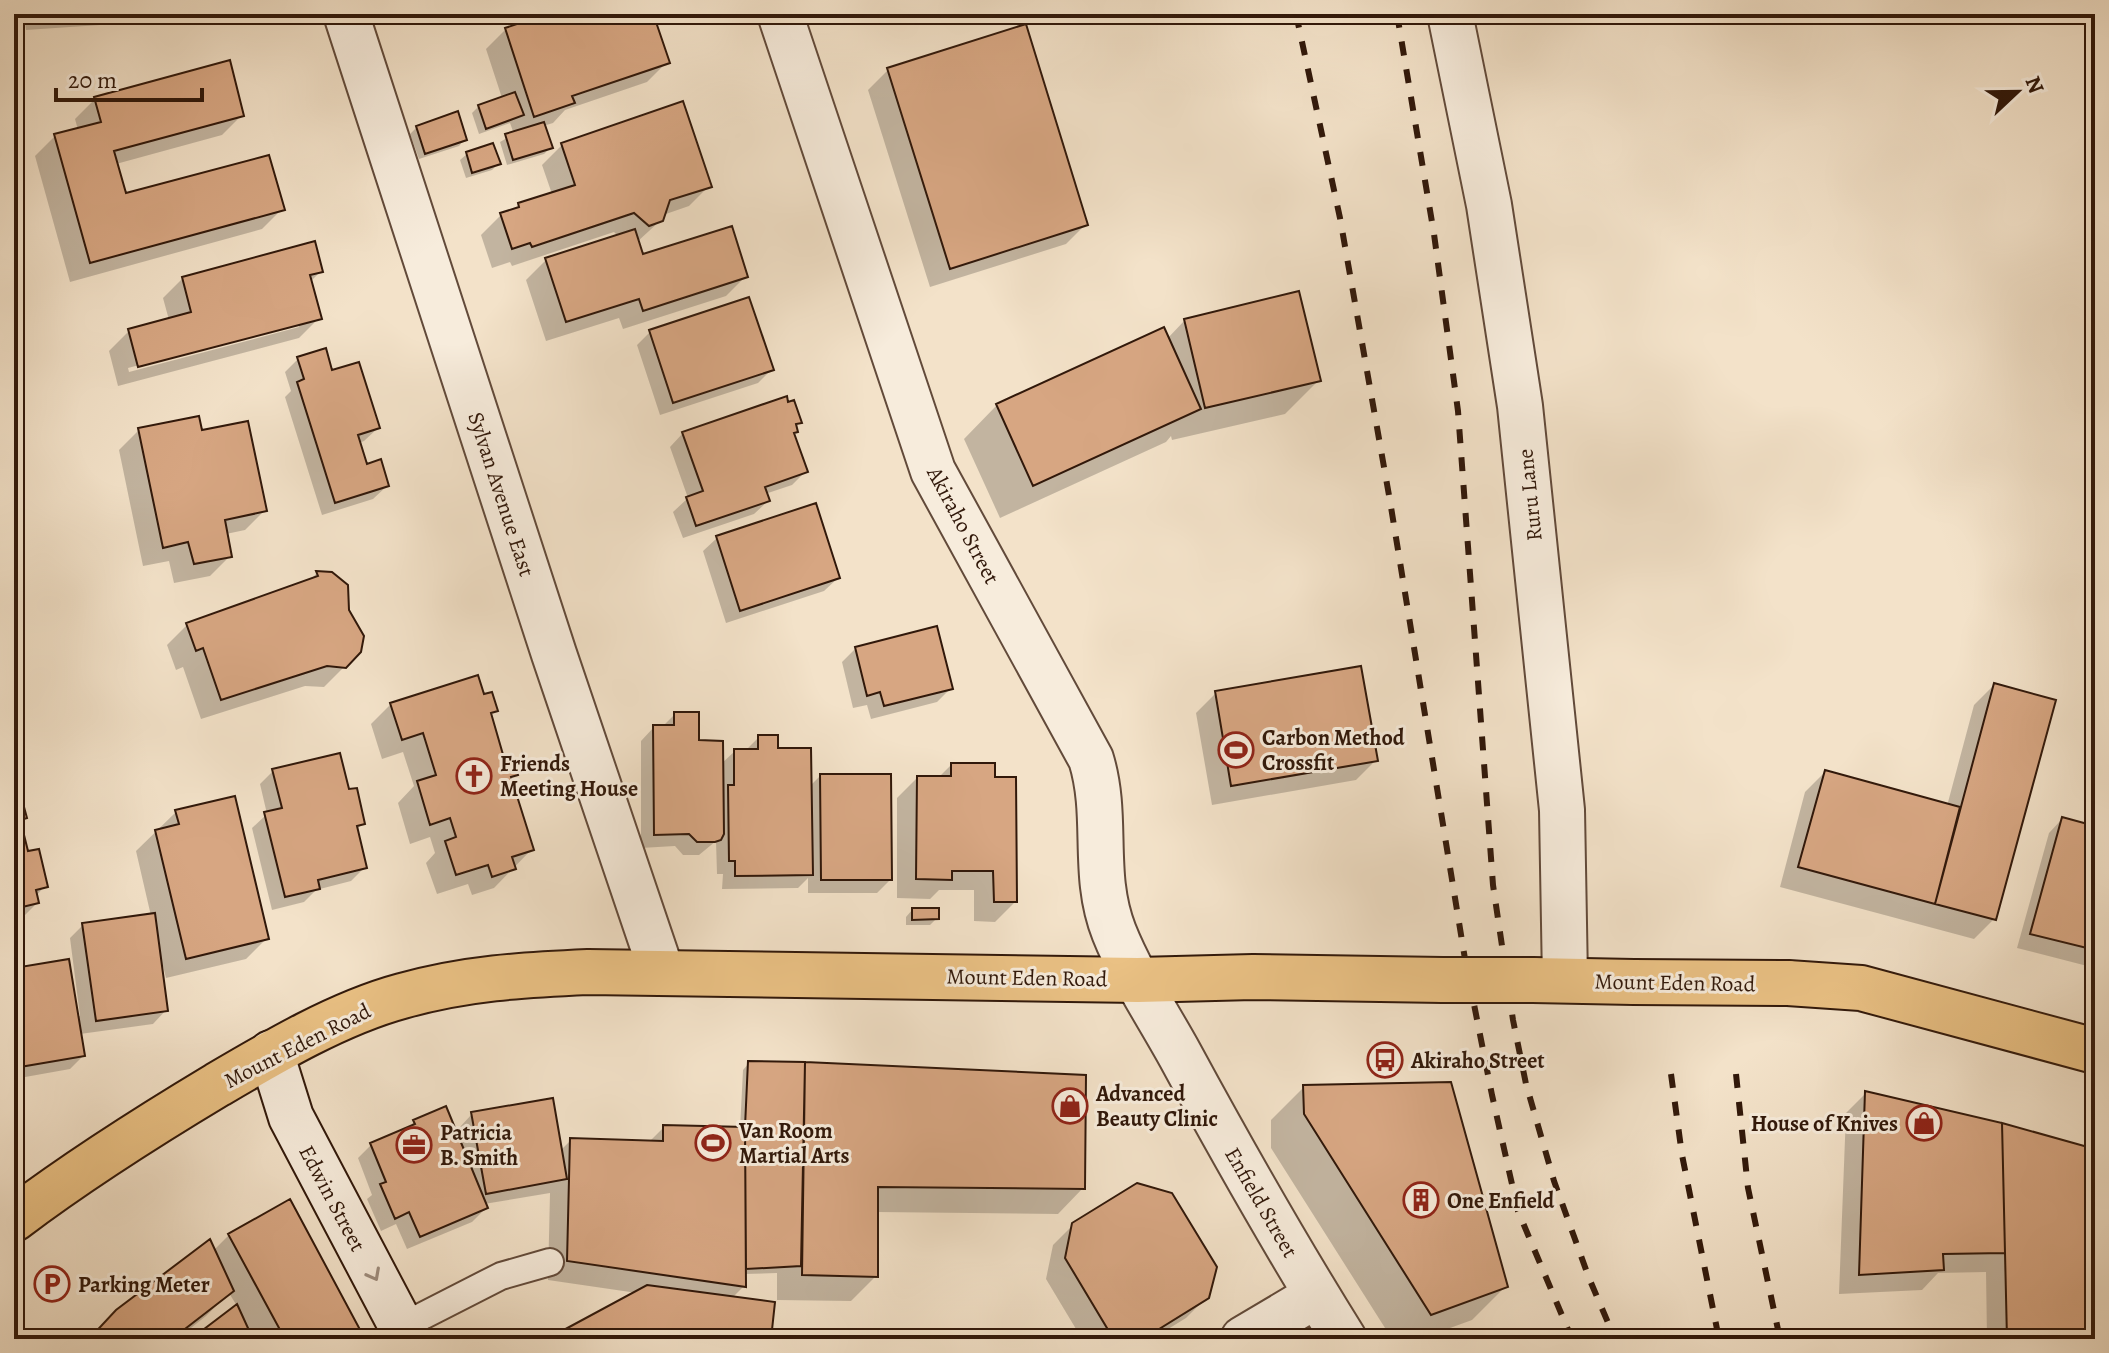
<svg xmlns="http://www.w3.org/2000/svg" width="2109" height="1353" viewBox="0 0 2109 1353" font-family="Alegreya,serif">
<style>
.shadow{fill:#0003;fill-rule:evenodd}
.building{fill:#d7a682;stroke:#31180a;stroke-width:2}
.lines{fill:none;stroke-linecap:round;stroke-linejoin:round}
.lane-casing{stroke:#624a3a;stroke-width:30}
.street-casing{stroke:#624a3a;stroke-width:48}
.secondary-casing{stroke:#31180a;stroke-width:48}
.primary-casing{stroke:#31180a;stroke-width:48}
.lane{stroke:#f7ecdc;stroke-width:26}
.street{stroke:#f7ecdc;stroke-width:44}
.secondary{stroke:#f7ecdc;stroke-width:44}
.primary{stroke:#eac184;stroke-width:44}
.rail{stroke:#31180a;stroke-width:6;stroke-dasharray:14 14;stroke-linecap:butt}
.primary-bridge-casing{stroke:#31180a;stroke-width:48;stroke-linecap:butt}
.primary-bridge{stroke:#eac184;stroke-width:44}
.oneway{stroke:#9e8d7e}
.labels{text-anchor:middle;stroke-width:6;stroke-linejoin:round;paint-order:stroke}
.street-label{font-size:22px;fill:#31180a;stroke:#f7ecdc}
.poi-label{font-size:22px;font-weight:bold;fill:#31180a;stroke:#f7ecdc;text-anchor:start}
</style>
<rect width="100%" height="100%" fill="#f3e2c9"/>
<filter id="stains"><feTurbulence type="fractalNoise" baseFrequency=".0025" numOctaves="4"/><feColorMatrix values="0 0 0 0 .2 0 0 0 0 .09 0 0 0 0 .02 0 0 0 .5 -.17"/></filter>
<radialGradient id="worn" r=".72"><stop offset=".6" stop-color="#630" stop-opacity="0"/><stop offset="1" stop-color="#630" stop-opacity=".3"/></radialGradient>
<path class="shadow" d="M24 14H111L100 25 26 30Z
M112 14H201L199 16 113 23Z
M577 14H663L664 19 655 28 667 62 647 82 565 110 553 123 543 126 551 147 544 154 507 165 500 142 514 134 510 123 479 134 472 113 479 106 502 98 486 49 506 29 546 24Z
M888 70 1086 224 1066 244 930 287 868 90Z
M95 99 242 115 222 135 116 164 125 196 282 209 262 229 70 282 35 156 55 136 78 130 75 119Z
M417 127 465 139 459 146 419 159 410 134Z
M562 145 709 186 689 206 663 215 661 220 637 242 642 256 746 276 726 296 623 329 619 318 546 341 526 280 546 260 619 237 614 232 512 266 510 262 492 268 481 235 501 215 513 211 519 205 552 194 542 165Z
M467 154 499 163 492 170 466 178 460 160Z
M321 271 310 282 319 318 299 338 118 386 109 351 129 331 169 320 163 298 183 278ZM299 323V327L129 372 128 368Z
M1185 320 1319 380 1285 414 1172 440 1171 436 1166 442 1000 518 964 439 997 405 1167 339Z
M650 332 771 370 758 383 660 415 637 345Z
M298 359 331 373 378 428 364 441 359 443 366 467 387 486 373 499 322 515 285 397 291 391 285 372Z
M799 422 792 435 805 472 792 485 765 494 768 501 754 514 683 538 673 512 688 498 670 447 683 433Z
M139 430 200 432 265 510 245 530 226 534 230 556 210 576 174 583 169 561 143 566 119 450Z
M717 538 838 578 824 591 726 623 703 551Z
M317 573 332 574 345 666 324 687 305 686 201 719 183 667 176 670 167 645 187 625 308 582Z
M856 648 951 688 937 702 871 719 867 705 853 708 842 662Z
M1994 685V919L1974 939 1780 887 1805 792 1825 772 1947 806 1974 705Z
M1216 693 1376 760 1356 780 1212 805 1196 713Z
M482 697 495 710 489 716 503 760 516 774 510 780 532 849 494 888 472 895 468 884 437 894 426 863 435 853 430 837 410 844 398 803 414 786 403 752 382 759 371 724 391 704Z
M675 714 697 742 721 764 735 751H745L759 737 776 750 810 786 820 776 890 880 877 893H808V878L798 888 722 889 723 874H717L716 841 699 855H683L675 846 641 848V741L654 727H662Z
M951 765 1015 902 995 922 974 921V890H939L930 899 897 898V798L917 778H938Z
M273 771 347 792 363 823 356 830 365 867 351 881 316 890 304 902 272 910 252 828 267 814 260 784Z
M176 812 266 939 246 959 166 978 163 966 160 967 166 1010 153 1024 80 1034 83 1056 70 1069 14 1079V970L77 1016H80L70 938 83 925 151 916 136 851Z
M2062 819 2095 828V968L2017 948 2049 833Z
M14 835 45 886 35 897 37 903 24 916 14 918Z
M912 910 937 918 930 925H906V917Z
M749 1063 1084 1077 1083 1188 1058 1214 876 1212V1276L851 1301 777 1300V1273L744 1274V1286L732 1298 769 1339H552L637 1293 548 1280 550 1193 484 1204 486 1208 472 1222 407 1249 396 1224 381 1231 367 1199 372 1195 358 1158 371 1145 406 1130 414 1122 461 1144 459 1128 472 1114 560 1151 571 1140 649 1142 664 1127 740 1129 743 1070Z
M1304 1087 1506 1286 1472 1320 1420 1339H1392L1271 1148V1120Z
M1866 1093 2002 1125 2095 1151V1339H1987L1986 1272 1938 1273 1922 1290 1839 1294 1846 1113Z
M1073 1225 1207 1297 1186 1318 1152 1339H1082L1046 1279 1053 1245Z
M229 1235 363 1339H194L237 1306 229 1293 206 1316 177 1339H90L213 1251Z"/>
<path class="building" d="M571 14H665L667 19 656 22 670 63 572 96 575 103 534 117 505 28 544 15 547 22Z
M1026 24 1088 225 950 269 887 68Z
M230 60 244 116 114 151 126 193 269 155 285 210 90 263 54 134 101 122 94 97Z
M515 92 524 115 486 129 478 105Z
M683 101 712 187 670 200 663 221 649 226 634 213 532 247 530 243 512 249 500 213 519 207 518 203 575 185 561 143Z
M458 111 467 140 425 154 416 126Z
M544 122 553 148 513 160 505 134Z
M493 143 501 164 472 173 466 152Z
M732 226 748 277 643 311 639 299 566 322 545 258 635 229 643 254Z
M315 241 323 272 310 275 322 319 138 367 128 329 191 312 182 277Z
M1299 291 1321 381 1205 408 1184 319Z
M749 297 774 370 673 403 649 330Z
M1164 327 1201 409 1033 486 996 404Z
M326 348 332 370 359 362 380 428 358 435 367 464 381 459 389 486 335 503 297 382 304 379 297 357Z
M787 396 788 402 794 400 802 423 796 424 798 432 794 433 808 472 765 487 770 501 696 526 686 497 703 491 682 432Z
M199 416 202 430 248 421 267 511 225 520 232 557 194 564 188 542 163 548 138 428Z
M816 503 840 578 740 611 716 536Z
M316 571 332 572 348 585 349 610 364 636 361 652 346 668 327 666 221 700 203 648 196 651 186 623 318 576Z
M21 613 14 662V614Z
M937 626 953 689 884 706 880 692 867 696 855 647Z
M1361 666 1378 761 1231 786 1215 691Z
M478 675 484 694 492 692 498 711 491 713 504 758 512 756 518 775 511 777 534 850 512 857 516 869 492 877 488 865 456 875 445 841 456 837 450 818 430 825 417 781 436 775 423 733 402 740 390 703Z
M1994 683 2056 700 1996 920 1935 904Z
M674 712H699V740L723 741 724 834 721 840 715 842H697L689 834 654 835 653 725H674Z
M758 735H778V748H811L813 875 735 876V861H729L728 785H734V749H758Z
M340 753 349 789 357 788 365 824 357 826 367 868 318 880 320 889 285 897 264 812 282 808 272 769Z
M951 763H995V777H1016L1017 902H994L993 871H952V880L916 879 917 776H951Z
M14 770 27 818 14 822Z
M1825 770 1960 807 1935 904 1798 867Z
M820 774H891L892 880H821Z
M235 796 269 939 186 959 155 830 179 824 175 810Z
M2062 817 2095 826V950L2030 934Z
M23 831 28 851 39 849 48 887 36 890 39 903 14 909V833Z
M912 908H939V919L912 920Z
M155 913 168 1011 96 1021 82 923Z
M69 959 85 1056 14 1068V968Z
M748 1061 805 1062 801 1266 746 1269 745 1127Z
M805 1062 1086 1075 1085 1189 878 1187V1277L802 1275Z
M1451 1082 1508 1287 1431 1315 1304 1114 1303 1085Z
M1865 1091 2002 1123 2005 1253 1943 1254 1944 1270 1859 1275Z
M553 1098 567 1179 486 1194 471 1112Z
M446 1106 488 1208 420 1237 409 1212 395 1219 380 1184 386 1182 370 1143 415 1124 413 1120Z
M2002 1123 2095 1149V1339H2007Z
M663 1125 745 1127 746 1287 567 1261 570 1138 663 1141Z
M1137 1183 1172 1193 1217 1267 1209 1298 1143 1339 1110 1333 1065 1258 1072 1223Z
M290 1199 365 1339H285L228 1234Z
M210 1239 234 1291 172 1339H89L116 1310Z
M647 1285 775 1302 771 1339H547Z
M237 1304 253 1339H191Z"/>
<g class="lines">
<defs>
<path id="lane" d="M401 1327 501 1276 550 1262"/>
<path id="street" d="M346 14 554 654 662 973
M780 14 933 471 1091 759C1109 817 1091 874 1114 932 1131 975 1158 1015 1180 1055 1232 1151 1286 1246 1344 1339
M1450 14 1489 205 1520 406 1562 810 1565 980
M1243 1339 1317 1295"/>
<path id="secondary" d="M271 1053 291 1117 408 1339"/>
<path id="primary" d="M1533 980 1634 982
M1788 983 1861 988 2095 1051
M14 1219C79 1170 147 1127 217 1085 273 1052 339 1013 402 996 466 978 522 975 588 972L1138 980 1253 977 1443 980"/>
</defs>
<use href="#lane" class="lane-casing"/>
<use href="#street" class="street-casing"/>
<use href="#secondary" class="secondary-casing"/>
<use href="#primary" class="primary-casing"/>
<use href="#lane" class="lane"/>
<use href="#street" class="street"/>
<use href="#secondary" class="secondary"/>
<use href="#primary" class="primary"/>
<path class="rail" d="M1296 14 1340 218 1390 501 1465 959 1492 1095 1518 1211 1572 1339
M1397 14 1434 234 1458 411 1493 885 1513 1020 1526 1084 1554 1181 1589 1278 1615 1339
M1671 1074 1682 1155 1719 1339
M1736 1074 1748 1188 1780 1339"/>
<defs>
<path id="primary-bridge" d="M1443 980H1533
M1634 982 1788 983"/>
</defs>
<use href="#primary-bridge" class="primary-bridge-casing"/>
<use href="#primary-bridge" class="primary-bridge"/>
</g>
<defs><path id="oneway-chevron" d="M-2-3.5L2.5 0L-2 3.5" fill="none" stroke-width="1.6" stroke-linecap="round" stroke-linejoin="round" transform="scale(2)"/></defs>
<use class="oneway" href="#oneway-chevron" transform="translate(374 1275) rotate(62)"/>
<defs>
<symbol id="stadium-ring" viewBox="-11 -11 22 22"><circle r="9.5" fill="#f7ecdc" stroke="#8f2418" stroke-width="1.5"/><path d="M0-5a6.5 5 0 1 0 0 10a6.5 5 0 1 0 0-10ZM-3.5-1.8h7v3.6h-7Z" fill="#8f2418"/></symbol>
<symbol id="church-ring" viewBox="-11 -11 22 22"><circle r="9.5" fill="#f7ecdc" stroke="#8f2418" stroke-width="1.5"/><path d="M-1.2-6h2.4v3.5h3.3v2.4h-3.3V6h-2.4V-.1h-3.3v-2.4h3.3Z" fill="#8f2418"/></symbol>
<symbol id="bus-ring" viewBox="-11 -11 22 22"><circle r="9.5" fill="#f7ecdc" stroke="#8f2418" stroke-width="1.5"/><path d="M-5-6H5V4H4V6H2V4H-2V6H-4V4H-5ZM-3.5-4V0h7V-4ZM-3.5 1.2v1.5H-2V1.2ZM2 1.2v1.5H3.5V1.2Z" fill="#8f2418"/></symbol>
<symbol id="shop-ring" viewBox="-11 -11 22 22"><circle r="9.5" fill="#f7ecdc" stroke="#8f2418" stroke-width="1.5"/><path d="M-5-2.5h2.3a2.7 3.5 0 0 1 5.4 0H5L5.5 6h-11ZM-1.5-2.5h3a1.5 2.3 0 0 0-3 0Z" fill="#8f2418"/></symbol>
<symbol id="office-ring" viewBox="-11 -11 22 22"><circle r="9.5" fill="#f7ecdc" stroke="#8f2418" stroke-width="1.5"/><path d="M-6-3h4V-5.5h4V-3h4V5H-6ZM-1-4.5V-3h2v-1.5ZM-6 0V1H6V0Z" fill="#8f2418"/></symbol>
<symbol id="building-ring" viewBox="-11 -11 22 22"><circle r="9.5" fill="#f7ecdc" stroke="#8f2418" stroke-width="1.5"/><path d="M-4-6H4V6H1V3H-1V6H-4ZM-2.5-4.3h1.7v1.8h-1.7ZM.8-4.3h1.7v1.8H.8ZM-2.5-1h1.7V.8h-1.7ZM.8-1h1.7V.8H.8Z" fill="#8f2418"/></symbol>
<symbol id="parking-ring" viewBox="-11 -11 22 22"><circle r="9.5" fill="#f7ecdc" stroke="#8f2418" stroke-width="1.5"/><path d="M-3.5-5.5H1a3.5 3.5 0 0 1 0 7H-1V5.5H-3.5ZM-1-3.4V-.6H.8a1.4 1.4 0 0 0 0-2.8Z" fill="#8f2418"/></symbol>
</defs>
<g fill-rule="evenodd">
<use href="#stadium-ring" x="1216" y="730" width="40" height="40"/>
<use href="#church-ring" x="454" y="756" width="40" height="40"/>
<use href="#bus-ring" x="1365" y="1040" width="40" height="40"/>
<use href="#shop-ring" x="1050" y="1086" width="40" height="40"/>
<use href="#shop-ring" x="1904" y="1103" width="40" height="40"/>
<use href="#stadium-ring" x="693" y="1123" width="40" height="40"/>
<use href="#office-ring" x="394" y="1125" width="40" height="40"/>
<use href="#building-ring" x="1401" y="1180" width="40" height="40"/>
<use href="#parking-ring" x="32" y="1264" width="40" height="40"/>
</g>
<g class="labels">
<g class="street-label">
<text transform="translate(502 494) rotate(72)" y="8">Sylvan Avenue East</text>
<text transform="translate(1529 495) rotate(-96)" y="8">Ruru Lane</text>
<text transform="translate(964 525) rotate(62)" y="8">Akiraho Street</text>
<text transform="translate(1027 977) rotate(1)" y="8">Mount Eden Road</text>
<text transform="translate(1675 982) rotate(1)" y="8">Mount Eden Road</text>
<text transform="translate(297 1045) rotate(-27)" y="8">Mount Eden Road</text>
<text transform="translate(333 1198) rotate(62)" y="8">Edwin Street</text>
<text transform="translate(1262 1202) rotate(60)" y="8">Enfield Street</text>
</g>
<g class="poi-label">
<text x="1262" y="745">Carbon Method<tspan x="1262" dy="25">Crossfit</tspan></text>
<text x="500" y="771">Friends<tspan x="500" dy="25">Meeting House</tspan></text>
<text x="1411" y="1068">Akiraho Street</text>
<text x="1096" y="1101">Advanced<tspan x="1096" dy="25">Beauty Clinic</tspan></text>
<text x="1898" y="1131" text-anchor="end">House of Knives</text>
<text x="739" y="1138">Van Room<tspan x="739" dy="25">Martial Arts</tspan></text>
<text x="440" y="1140">Patricia<tspan x="440" dy="25">B. Smith</tspan></text>
<text x="1447" y="1208">One Enfield</text>
<text x="78" y="1292">Parking Meter</text>
</g>
</g>
<rect width="2109" height="1353" fill="none" stroke="#f3e2c9" stroke-width="48"/>
<rect x="16" y="16" width="2077" height="1321" fill="none" stroke="#31180a" stroke-width="4"/>
<rect x="24" y="24" width="2061" height="1305" fill="none" stroke="#31180a" stroke-width="2"/>
<g transform="translate(2017 92) rotate(68)" stroke="#f7ecdc" stroke-width="6" paint-order="stroke">
<path d="M0-6L14 30L0 20L-14 30Z" fill="#31180a"/>
<text y="-12" font-size="22" font-weight="bold" text-anchor="middle" fill="#31180a">N</text>
</g>
<path d="M56 88v12h146v-12" fill="none" stroke="#31180a" stroke-width="4"/>
<text x="68" y="88" font-size="24" fill="#31180a" stroke="#f7ecdc" stroke-width="6" paint-order="stroke">20 m</text>
<rect width="100%" height="100%" filter="url(#stains)"/>
<rect width="100%" height="100%" fill="url(#worn)"/>
</svg>
